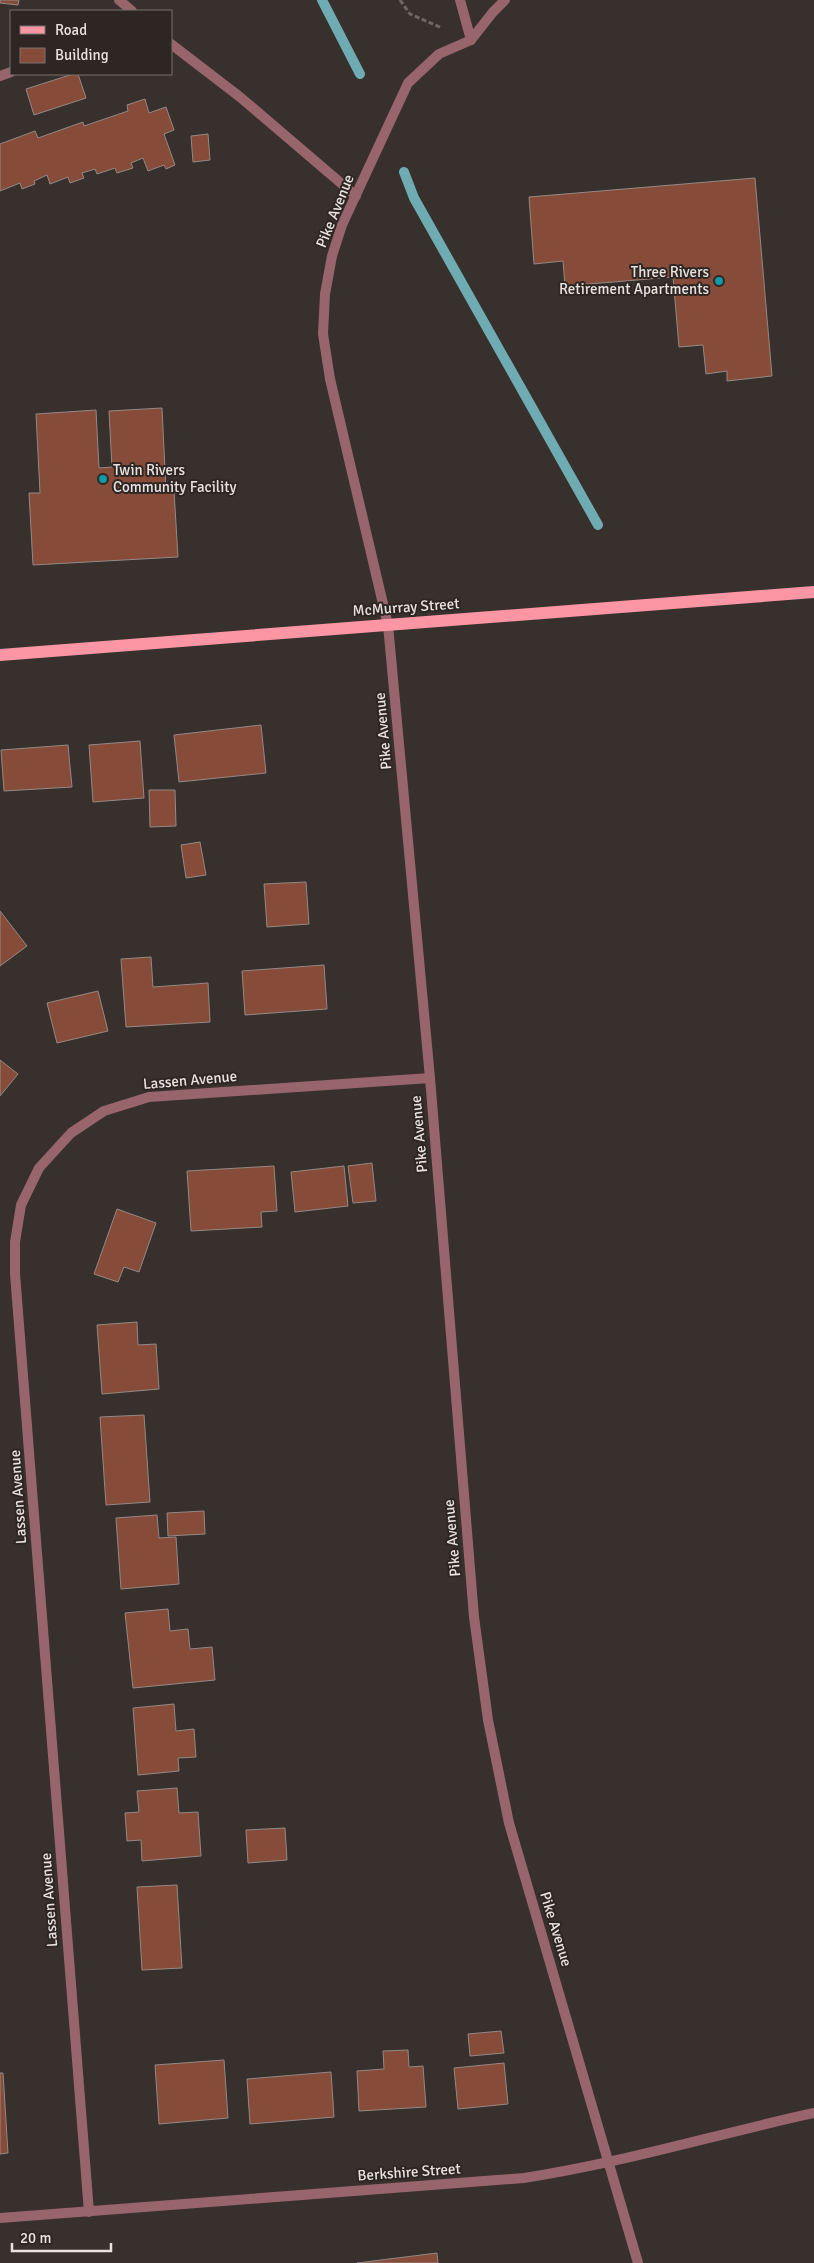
<svg xmlns="http://www.w3.org/2000/svg" width="814" height="2263" viewBox="0 0 814 2263" font-family="Signika,sans-serif">
<style>
.lines{fill:none;stroke-linecap:round;stroke-linejoin:round}
.stream{stroke:#6eabb3;stroke-width:10}
.building{fill:#874c39;stroke:#938986}
.path{stroke:#6f6765;stroke-width:3;stroke-dasharray:5 2.5;stroke-linecap:butt}
.service{stroke:#97656b;stroke-width:10}
.minor{stroke:#97656b;stroke-width:10}
.primary{stroke:#fc96a4;stroke-width:12}
.culture-dot{fill:#0f9aa8;stroke:#2e2623;stroke-width:2}
.labels{text-anchor:middle;stroke-width:4;stroke-linejoin:round;paint-order:stroke}
.street-label{font-size:15px;fill:#e8e2e0;stroke:#2e2623}
.poi-label{font-size:15px;fill:#e8e2e0;stroke:#2e2623;text-anchor:end}
</style>
<rect width="100%" height="100%" fill="#38302d"/>
<g class="lines">
<path class="stream" d="M322 0 360 74
M404 172 414 198 598 525"/>
</g>
<path class="building" d="M0 0H19L18 5 0 3Z
M73 74H78L86 98 34 115 26 89Z
M145 99 149 113 166 107 174 130 164 134 175 165 166 169 164 165 148 171 143 158 131 163 133 168 117 173 115 168 97 174 95 169 82 173 84 178 70 183 68 177 50 184 47 175 34 181 35 184 22 189 20 183 0 191V144L35 131 38 138 83 122 84 126 128 111 127 105Z
M208 134 210 160 193 162 191 136Z
M755 178 772 376 727 381V371L706 374 703 345 679 347 673 277 565 286 563 261 534 264 529 197Z
M162 408 166 491H174L178 557 33 565 29 493H40L36 414 96 410 99 468 112 467 109 411Z
M261 725 266 773 179 782 174 735Z
M140 741 144 798 93 802 89 745Z
M68 745 72 787 4 791 1 750Z
M149 790H175L176 826 150 827Z
M200 842 206 875 186 878 181 845Z
M306 882 309 924 267 927 264 884Z
M0 911 27 946 0 966Z
M151 957 153 987 208 983 210 1022 126 1027 121 959Z
M324 965 327 1009 245 1015 242 971Z
M98 991 108 1031 57 1043 47 1003Z
M0 1060 18 1074 0 1096Z
M372 1163 376 1201 353 1203 348 1166Z
M274 1166 277 1211 261 1212 262 1227 191 1231 187 1171Z
M344 1166 348 1206 295 1212 291 1172Z
M117 1209 156 1223 139 1272 124 1267 118 1282 94 1274Z
M137 1322 138 1345 156 1344 159 1389 102 1394 97 1325Z
M144 1415 150 1502 106 1505 100 1417Z
M204 1511 205 1534 168 1536 167 1513Z
M157 1515 159 1538 176 1537 179 1584 121 1589 116 1518Z
M168 1609 170 1631 188 1629 190 1649 212 1647 215 1680 133 1688 125 1613Z
M174 1704 176 1731 194 1729 196 1757 178 1758 179 1771 138 1775 133 1708Z
M177 1788 179 1813 198 1812 201 1856 142 1861 141 1840 127 1841 125 1813 139 1812 137 1791Z
M285 1828 287 1860 248 1863 246 1830Z
M177 1885 182 1968 142 1970 137 1887Z
M501 2031 504 2053 470 2056 468 2034Z
M408 2050 409 2067 423 2066 426 2107 359 2111 357 2071 384 2069 383 2051Z
M224 2060 228 2118 159 2124 155 2065Z
M504 2063 508 2104 458 2109 454 2068Z
M331 2072 334 2117 250 2124 247 2079Z
M0 2073H3L8 2153 0 2154Z
M437 2253 438 2263H357Z"/>
<g class="lines">
<path class="path" d="M400 0 410 14 442 28"/>
<path class="service" d="M119 0 132 11
M460 0 471 40
M471 40 493 12 505 0
M171 44 240 97 356 196
M0 76 11 72"/>
<path class="minor" d="M471 40 439 54 408 83 342 225 332 256 325 294 323 334 330 379 388 625 430 1078 474 1617 488 1720 509 1823 638 2263
M89 2212 15 1274V1242L21 1205 39 1168 71 1133 104 1111 149 1097 430 1078
M0 2218 524 2178C622 2163 717 2134 814 2113"/>
<path class="primary" d="M0 655 814 592"/>
</g>
<g class="culture-dot">
<circle cx="719" cy="281" r="5"/>
<circle cx="103" cy="479" r="5"/>
</g>
<g class="labels">
<g class="street-label">
<text transform="translate(335 211) rotate(-68)" y="5">Pike Avenue</text>
<text transform="translate(406 607) rotate(-4)" y="5">McMurray Street</text>
<text transform="translate(383 731) rotate(-95)" y="5">Pike Avenue</text>
<text transform="translate(190 1080) rotate(-5)" y="5">Lassen Avenue</text>
<text transform="translate(419 1134) rotate(-95)" y="5">Pike Avenue</text>
<text transform="translate(18 1497) rotate(-94)" y="5">Lassen Avenue</text>
<text transform="translate(452 1538) rotate(-95)" y="5">Pike Avenue</text>
<text transform="translate(49 1900) rotate(-94)" y="5">Lassen Avenue</text>
<text transform="translate(556 1929) rotate(73)" y="5">Pike Avenue</text>
<text transform="translate(409 2172) rotate(-4)" y="5">Berkshire Street</text>
</g>
<g class="poi-label">
<text x="709" y="277">Three Rivers<tspan x="709" dy="17">Retirement Apartments</tspan></text>
<text x="113" y="475" text-anchor="start">Twin Rivers<tspan x="113" dy="17">Community Facility</tspan></text>
</g>
</g>
<rect x="10" y="10" width="162" height="65" fill="#2e2623" stroke="#78716f"/>
<rect x="20" y="26" width="25" height="8" fill="#fc96a4" stroke="#78716f"/>
<text x="55" y="35" font-size="15" fill="#e8e2e0">Road</text>
<rect x="20" y="48" width="25" height="15" fill="#874c39" stroke="#78716f"/>
<text x="55" y="60" font-size="15" fill="#e8e2e0">Building</text>
<path d="M12 2243v8h99v-8" fill="none" stroke="#e8e2e0" stroke-width="2.5"/>
<text x="20" y="2243" font-size="15" fill="#e8e2e0" stroke="#2e2623" stroke-width="4" paint-order="stroke">20 m</text>
</svg>
